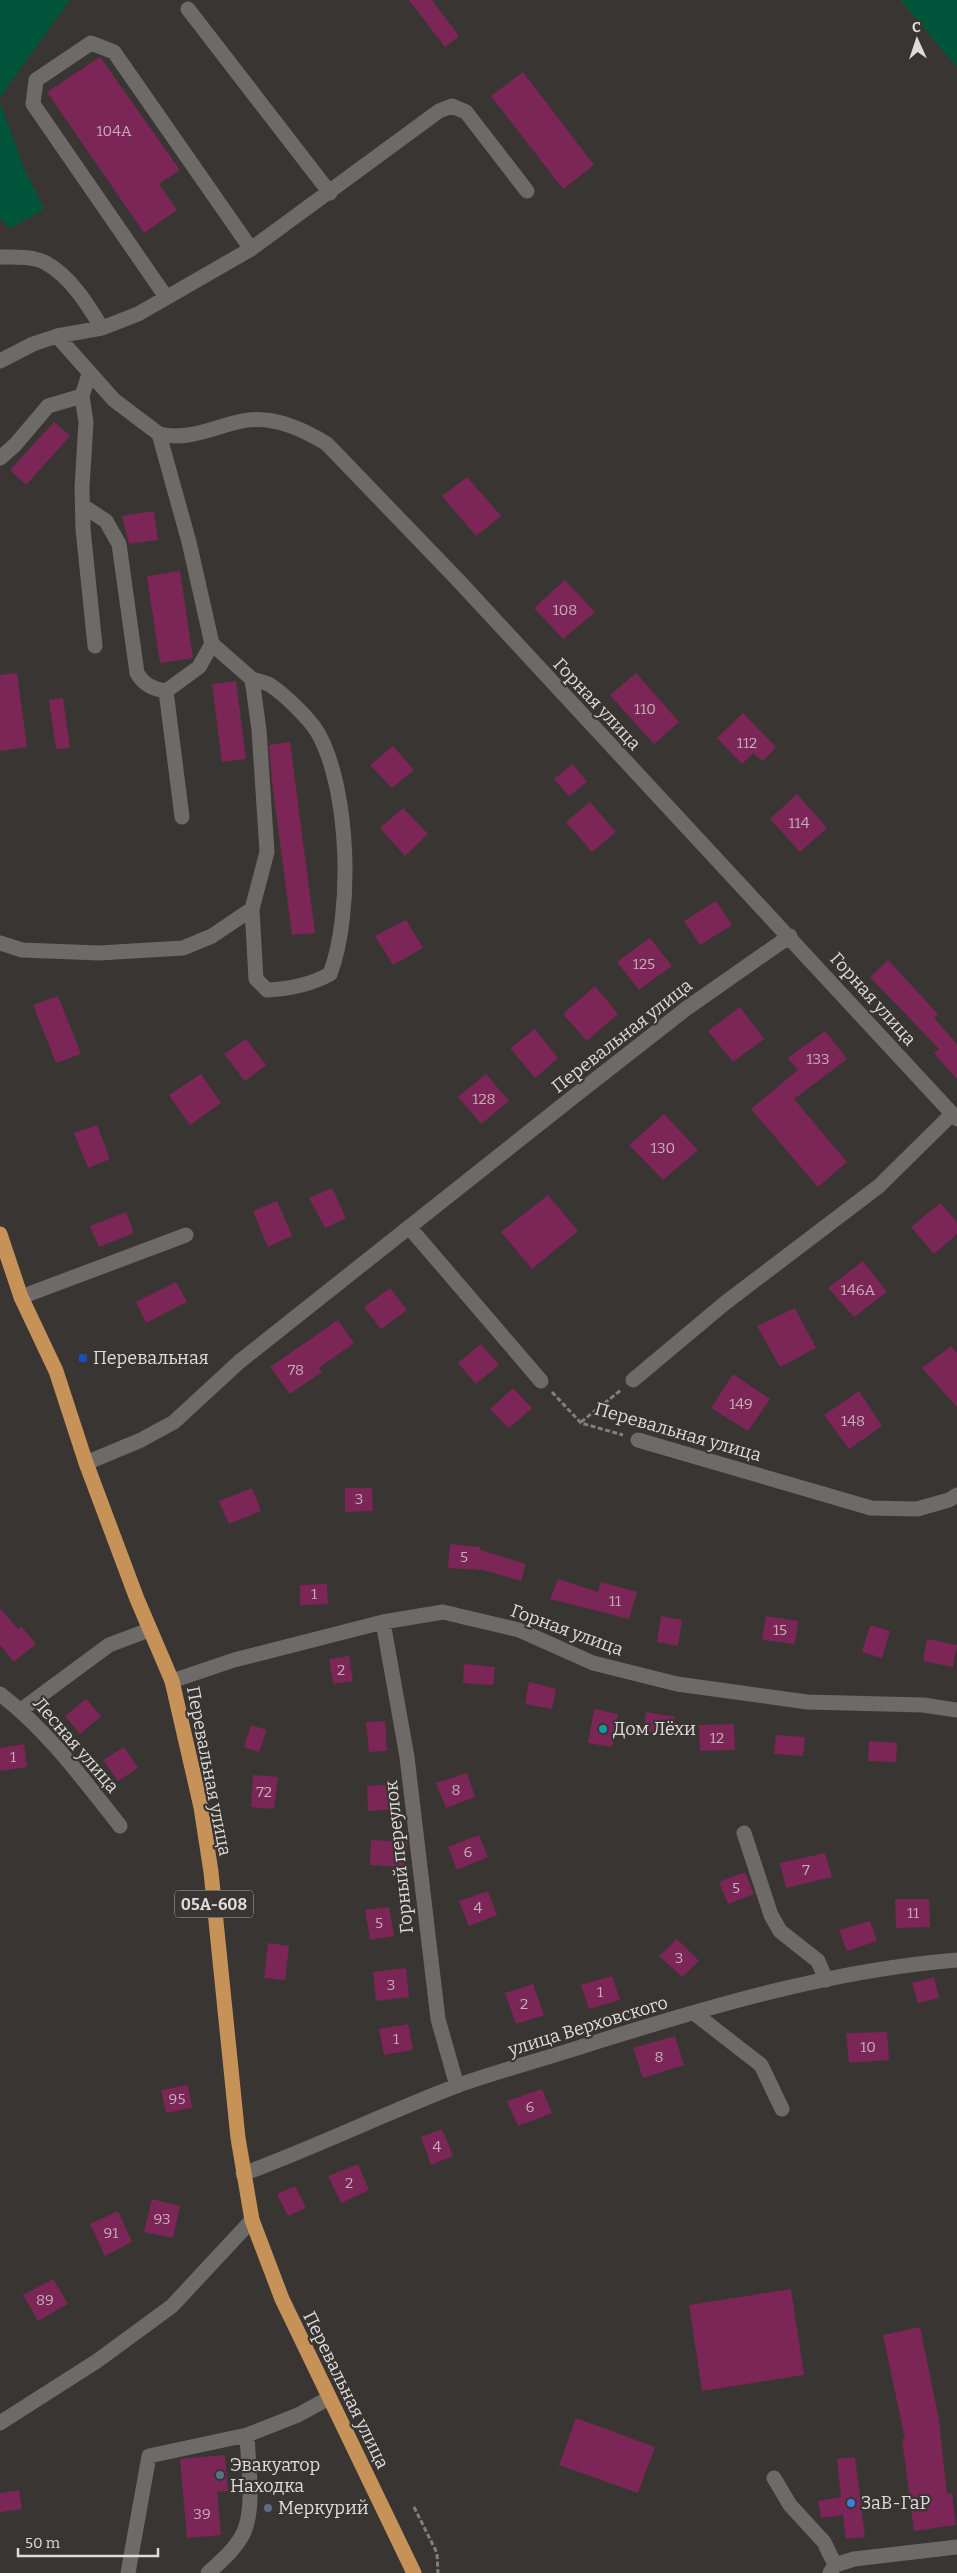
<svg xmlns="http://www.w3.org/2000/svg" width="957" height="2573" viewBox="0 0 957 2573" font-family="Bitter,serif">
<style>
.green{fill:#00543a}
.building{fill:#7b2656}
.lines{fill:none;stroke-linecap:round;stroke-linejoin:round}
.path{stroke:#827f7c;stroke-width:3;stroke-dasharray:5 2.5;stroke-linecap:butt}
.minor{stroke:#6e6a67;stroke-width:15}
.highway{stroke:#c69257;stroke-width:15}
.transit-dot{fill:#1a4fb4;stroke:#393532;stroke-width:2}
.culture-dot{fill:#0f9aa8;stroke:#393532;stroke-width:2}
.service-dot{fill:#5c6f8a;stroke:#393532;stroke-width:2}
.shop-dot{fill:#3f7fe0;stroke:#393532;stroke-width:2}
.labels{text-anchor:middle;stroke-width:4.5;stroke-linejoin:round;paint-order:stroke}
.number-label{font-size:15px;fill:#c5aeb9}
.shield{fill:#393532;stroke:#acaaa8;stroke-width:1}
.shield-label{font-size:16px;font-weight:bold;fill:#dedcda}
.street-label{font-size:18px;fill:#dedcda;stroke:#393532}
.poi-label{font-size:18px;fill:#dedcda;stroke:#393532;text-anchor:start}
</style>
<rect width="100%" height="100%" fill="#393532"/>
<path class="green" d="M0 0H70L0 97Z
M900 0H957V67Z
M0 103 25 170 44 209 10 229 0 217Z"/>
<path class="building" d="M409 0H432L459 36 445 47Z
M100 57 180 170 159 184 177 210 144 233 47 92Z
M523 72 594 165 563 189 491 96Z
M54 422 70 436 26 485 10 470Z
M467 477 501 516 476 536 442 496Z
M154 511 158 540 129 544 122 516Z
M180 571 193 658 160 663 147 576Z
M565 580 595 612 563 639 534 608Z
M17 673 27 747 0 751V675Z
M636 673 679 722 654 744 610 695Z
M236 681 246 759 222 762 212 684Z
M63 698 70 748 56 749 49 700Z
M743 713 776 747 763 761 753 753 742 764 717 738Z
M290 742 315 933 292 935 272 781 269 745Z
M393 746 414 770 392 788 370 765Z
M573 764 587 782 569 796 554 779Z
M797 794 827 828 800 852 770 819Z
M590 802 616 832 592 852 566 822Z
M403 808 428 834 405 856 380 828Z
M716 901 732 925 700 945 684 921Z
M406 920 423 948 393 965 375 936Z
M650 938 672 966 639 990 617 962Z
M888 960 938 1014 934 1018 957 1044V1079L934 1053 939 1049 870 977Z
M595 986 618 1014 587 1041 563 1014Z
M58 996 81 1054 56 1063 33 1005Z
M740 1007 764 1039 733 1062 708 1031Z
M535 1029 558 1058 535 1078 510 1048Z
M825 1031 847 1059 794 1099 847 1162 818 1187 751 1109 798 1070 788 1058Z
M246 1039 266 1065 245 1081 224 1054Z
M201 1074 221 1103 190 1125 169 1095Z
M486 1074 509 1101 481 1124 458 1097Z
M664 1114 698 1150 663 1180 629 1145Z
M97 1125 110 1159 88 1168 74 1133Z
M332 1188 346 1218 325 1228 309 1198Z
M548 1195 578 1231 532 1269 501 1232Z
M277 1201 292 1236 268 1247 253 1211Z
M940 1203 957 1222V1234L934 1254 911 1227Z
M126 1212 134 1233 99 1247 90 1226Z
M863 1261 887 1292 854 1317 828 1288Z
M176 1282 187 1302 146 1323 136 1302Z
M390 1288 407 1310 381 1329 364 1307Z
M795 1308 816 1348 780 1367 757 1326Z
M338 1320 354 1343 319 1368 322 1372 290 1394 270 1367Z
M481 1344 499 1365 476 1384 458 1363Z
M951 1346 957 1353V1407L922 1368Z
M733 1374 770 1399 748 1431 711 1408Z
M513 1388 532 1408 509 1428 490 1409Z
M859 1391 882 1426 849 1449 824 1415Z
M252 1488 261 1511 229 1524 219 1501Z
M345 1488H372L373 1511 345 1512Z
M450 1544 480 1547V1550L526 1564 521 1581 483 1570 448 1568Z
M558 1579 598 1592 601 1582 637 1592 629 1619 550 1599Z
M327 1584 328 1604 300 1605V1585Z
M0 1608 18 1629 21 1626 36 1644 14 1662 0 1645Z
M661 1616 682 1620 678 1646 657 1642Z
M766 1616 798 1621 795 1644 762 1640Z
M870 1625 890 1631 882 1658 862 1652Z
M927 1639 957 1645 953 1667 923 1661Z
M349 1656 353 1681 333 1684 329 1659Z
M464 1664 495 1667 493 1685 463 1683Z
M529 1682 556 1689 552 1709 525 1704Z
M86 1699 101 1716 80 1734 65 1716Z
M594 1709 618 1714 612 1747 588 1743Z
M646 1712 675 1717 672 1736 643 1732Z
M385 1721 387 1751 369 1752 366 1722Z
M734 1724 735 1750 700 1751 699 1725Z
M251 1725 267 1730 259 1752 244 1747Z
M776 1735 805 1737 803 1756 774 1754Z
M869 1741 897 1743 896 1762 868 1761Z
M24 1744 27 1767 0 1771V1748Z
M124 1747 138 1768 118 1781 103 1760Z
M467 1773 475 1797 446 1808 436 1783Z
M253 1775 278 1777 274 1809 251 1807Z
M395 1784 397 1809 368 1811 367 1786Z
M479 1835 488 1857 457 1870 448 1847Z
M371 1840 407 1842 405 1867 370 1865Z
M825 1853 832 1877 786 1888 780 1863Z
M745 1872 754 1894 728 1904 719 1882Z
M488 1891 497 1915 469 1926 459 1901Z
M895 1899H929L930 1927 896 1928Z
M389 1907 394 1936 370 1940 365 1910Z
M870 1921 877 1941 847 1951 839 1930Z
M677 1939 699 1961 682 1977 659 1956Z
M268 1943 289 1946 285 1980 264 1978Z
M406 1968 409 1997 376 2001 373 1972Z
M612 1976 620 2000 589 2009 581 1985Z
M934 1977 939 1998 918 2003 912 1983Z
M533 1984 544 2015 516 2024 505 1993Z
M408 2024 413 2050 384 2055 379 2029Z
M887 2032 889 2060 849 2063 846 2033Z
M675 2036 684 2065 643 2078 633 2048Z
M188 2085 192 2108 166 2113 161 2090Z
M542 2089 552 2113 518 2126 507 2101Z
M442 2129 453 2156 431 2165 421 2137Z
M358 2164 369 2190 341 2203 328 2176Z
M295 2186 306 2208 288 2216 277 2194Z
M152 2199 180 2206 173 2238 144 2232Z
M118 2211 132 2242 105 2256 90 2224Z
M53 2279 68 2304 38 2321 23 2295Z
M791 2289 804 2375 702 2391 689 2305Z
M920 2327 939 2420 947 2494 952 2493 956 2525 914 2531 902 2439H905L883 2335Z
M576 2418 655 2447 638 2493 559 2465Z
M225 2455 228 2491 217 2492 221 2535 187 2538 180 2459Z
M855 2457 865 2537 846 2539 843 2515 821 2518 818 2501 841 2497 837 2459Z
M19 2490 22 2509 0 2512V2493Z"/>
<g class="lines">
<path class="path" d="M552 1392 581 1423 623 1435
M581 1422 621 1390
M414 2507 437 2553 438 2573"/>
<path class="minor" d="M188 9 330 193
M0 257C14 257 34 256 46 263 71 277 88 305 102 328
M166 297 33 104 36 80 91 43 114 52 251 249
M0 361 33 344 57 336 102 328 138 314 251 249 439 111 452 106 466 112 527 191
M89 374 82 396 86 422 82 488 83 529 95 646
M159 434C189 441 214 427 242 421 271 415 303 429 327 444L457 579 957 1119
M0 458 15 445 48 406 82 396
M83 506 106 521 119 544 137 673C144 685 153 689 166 691
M252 679C257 681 265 682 270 685 284 694 310 719 318 733 350 790 353 914 330 974 310 985 290 989 267 990L256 979 252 909
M182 817 166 691 199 667 212 644
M0 943 22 950 99 953 183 948 212 936 252 909 267 852 259 730 252 679 212 644 189 542 159 434 114 400 57 336
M409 1227 541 1381
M21 1297 186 1235
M633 1380 725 1303 879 1186 952 1114
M638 1440 871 1508 917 1509 949 1500 957 1495
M86 1463 141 1440 174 1422 239 1362 582 1090 687 1008 790 936
M383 1622 407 1757 438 2019 457 2086
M172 1681 234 1660 383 1622 443 1612 519 1630 593 1663 677 1684 807 1702 923 1705 957 1710
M0 1694C47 1730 83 1779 120 1826
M21 1710 109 1645 149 1630
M744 1833 771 1915 780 1931 818 1961 826 1980
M694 2013 761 2065 782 2109
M243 2174C315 2147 384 2114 456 2086 501 2070 548 2058 593 2043 711 2006 833 1970 957 1960
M0 2423 97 2361 172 2306 252 2220
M774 2478 790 2505 824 2542 835 2565
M128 2573 149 2456 247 2435 298 2415 329 2398
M208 2573C221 2561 236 2549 244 2532 255 2506 248 2463 247 2435
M830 2573 835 2565 854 2559 957 2547"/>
<path class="highway" d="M0 1234 21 1297 56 1371 86 1463 137 1599 172 1681 201 1807 211 1872 238 2138 252 2220 282 2299 414 2573"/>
</g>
<rect class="transit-dot" x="78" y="1353" width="10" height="10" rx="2.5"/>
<circle class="culture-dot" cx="603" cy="1729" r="5"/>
<g class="service-dot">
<circle cx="220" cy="2475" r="5"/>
<circle cx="268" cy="2508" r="5"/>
</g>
<circle class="shop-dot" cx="851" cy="2503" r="5"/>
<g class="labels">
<g class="number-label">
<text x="114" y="136">104А</text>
<text x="565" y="615">108</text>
<text x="645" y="714">110</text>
<text x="747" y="748">112</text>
<text x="799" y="828">114</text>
<text x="644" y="969">125</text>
<text x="818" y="1064">133</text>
<text x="484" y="1104">128</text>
<text x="663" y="1153">130</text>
<text x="858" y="1295">146А</text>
<text x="296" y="1375">78</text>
<text x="741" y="1409">149</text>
<text x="853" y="1426">148</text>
<text x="359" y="1504">3</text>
<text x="464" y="1562">5</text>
<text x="314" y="1599">1</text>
<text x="615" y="1606">11</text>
<text x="780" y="1635">15</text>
<text x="341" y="1675">2</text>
<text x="717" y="1743">12</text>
<text x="13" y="1762">1</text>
<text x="456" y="1795">8</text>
<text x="264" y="1797">72</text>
<text x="468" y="1857">6</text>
<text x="806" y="1875">7</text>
<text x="736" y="1893">5</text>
<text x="478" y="1913">4</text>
<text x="913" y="1918">11</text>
<text x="379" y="1928">5</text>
<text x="679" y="1963">3</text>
<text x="391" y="1990">3</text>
<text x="600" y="1997">1</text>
<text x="524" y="2009">2</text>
<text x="396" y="2044">1</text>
<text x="868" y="2052">10</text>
<text x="659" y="2062">8</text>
<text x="177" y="2104">95</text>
<text x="530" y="2112">6</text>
<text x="437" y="2152">4</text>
<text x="349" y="2188">2</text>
<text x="162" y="2224">93</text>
<text x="111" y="2238">91</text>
<text x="45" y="2305">89</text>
<text x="202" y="2519">39</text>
</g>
<rect class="shield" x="175" y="1890.5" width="78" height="27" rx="4"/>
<g class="shield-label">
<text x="214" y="1910">05А-608</text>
</g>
<g class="street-label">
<text transform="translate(597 704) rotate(47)" y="6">Горная улица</text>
<text transform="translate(873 999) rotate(48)" y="6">Горная улица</text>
<text transform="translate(622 1036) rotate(-38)" y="6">Перевальная улица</text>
<text transform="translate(678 1432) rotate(16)" y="6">Перевальная улица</text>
<text transform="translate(567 1630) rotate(20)" y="6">Горная улица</text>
<text transform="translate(76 1745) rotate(49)" y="6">Лесная улица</text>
<text transform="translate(209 1771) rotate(79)" y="6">Перевальная улица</text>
<text transform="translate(399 1857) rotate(-96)" y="6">Горный переулок</text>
<text transform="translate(588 2026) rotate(-17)" y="6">улица Верховского</text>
<text transform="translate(346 2390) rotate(64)" y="6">Перевальная улица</text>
</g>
<g class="poi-label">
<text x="93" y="1364">Перевальная</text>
<text x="613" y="1735">Дом Лёхи</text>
<text x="230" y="2471">Эвакуатор<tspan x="230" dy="21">Находка</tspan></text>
<text x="861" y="2509">ЗаВ-ГаР</text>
<text x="278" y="2514">Меркурий</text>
</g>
</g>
<g transform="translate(917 40) rotate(357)" stroke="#393532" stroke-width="4" paint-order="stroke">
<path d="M0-4L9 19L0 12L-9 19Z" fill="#dedcda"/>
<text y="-8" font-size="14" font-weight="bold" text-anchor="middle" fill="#dedcda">С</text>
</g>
<path d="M18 2548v8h140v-8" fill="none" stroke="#dedcda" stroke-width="2.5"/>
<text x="25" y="2548" font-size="15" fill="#dedcda" stroke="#393532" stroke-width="4" paint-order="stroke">50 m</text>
</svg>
